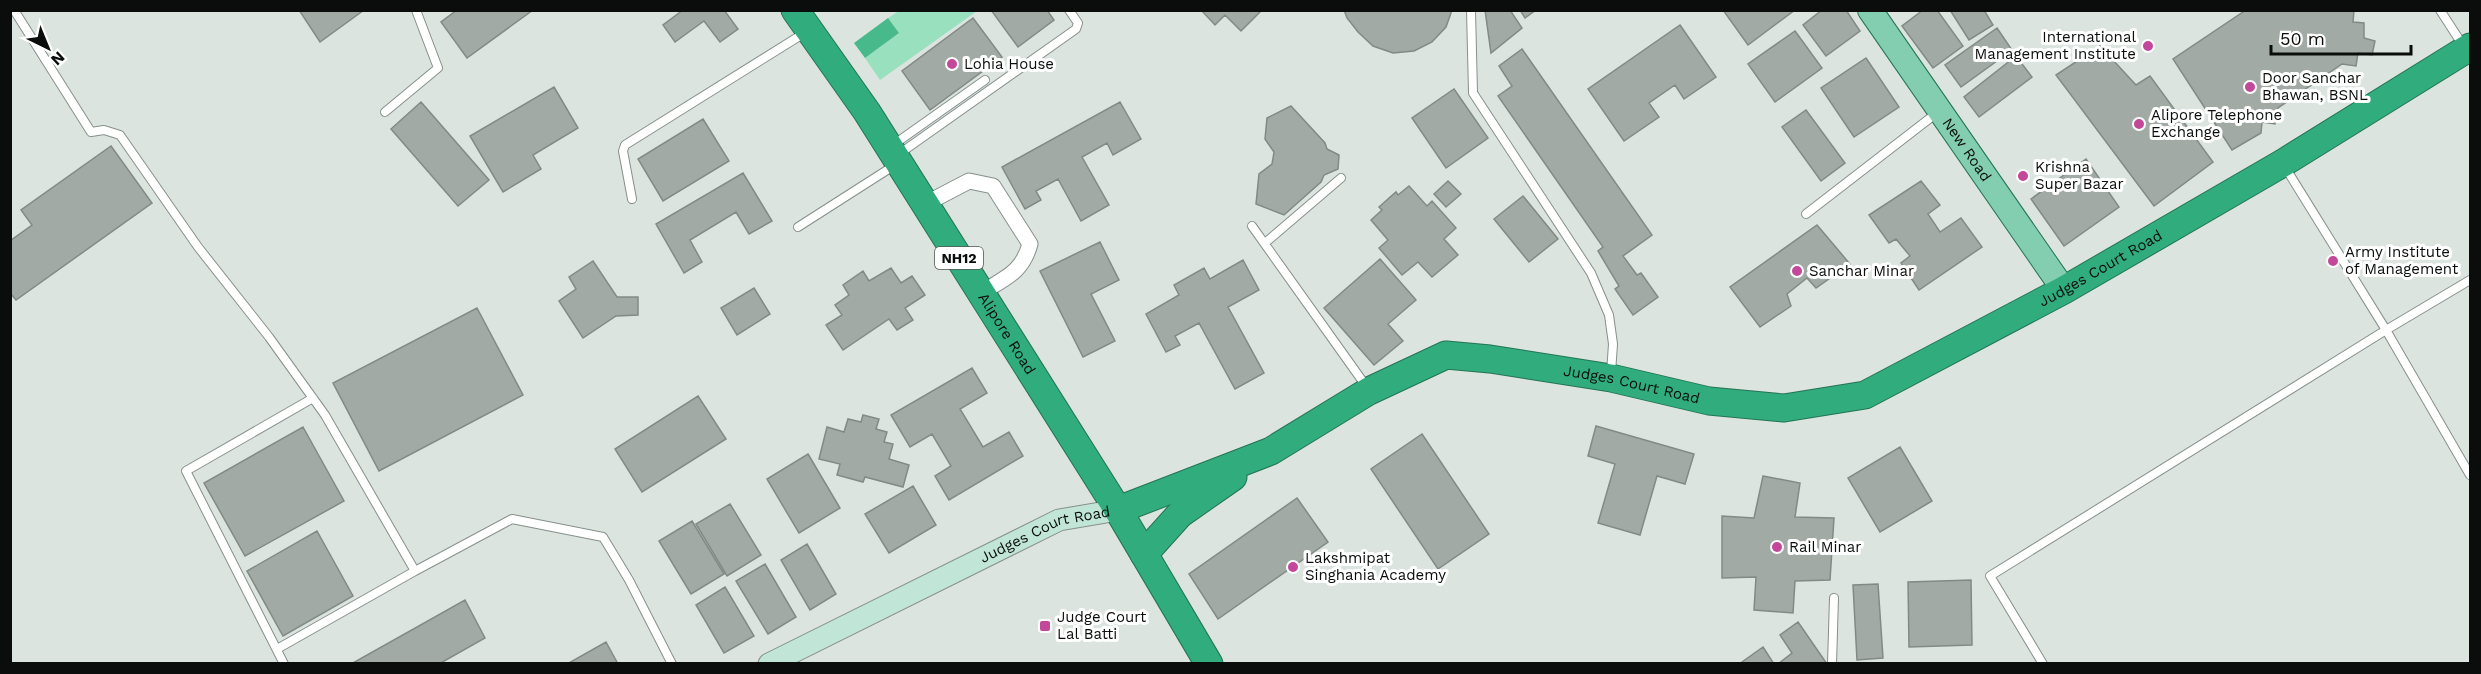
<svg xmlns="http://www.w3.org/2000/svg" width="2481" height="674" viewBox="0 0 2481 674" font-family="'Work Sans',sans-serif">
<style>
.green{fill:#99e0be}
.water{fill:#47b98b}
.building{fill:#a1aaa5;stroke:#828a86;stroke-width:1.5}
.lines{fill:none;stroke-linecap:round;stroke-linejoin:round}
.lane-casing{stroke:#87908b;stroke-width:10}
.street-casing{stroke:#87908b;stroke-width:17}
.secondary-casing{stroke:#87908b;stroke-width:23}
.primary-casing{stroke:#237455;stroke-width:26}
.highway-casing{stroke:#237455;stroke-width:29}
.lane{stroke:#fff;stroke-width:8}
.street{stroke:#fff;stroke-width:15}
.secondary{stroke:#c1e6d8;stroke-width:21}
.primary{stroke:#83cdb1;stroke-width:24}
.highway{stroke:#31ac7d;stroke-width:27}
.poi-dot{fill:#c3489a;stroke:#fff;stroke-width:2}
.labels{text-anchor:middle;stroke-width:6;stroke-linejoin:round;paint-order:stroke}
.shield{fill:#fff;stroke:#545654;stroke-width:1.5}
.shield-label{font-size:14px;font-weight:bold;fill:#0a0d0b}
.poi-label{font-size:15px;fill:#0a0d0b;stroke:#fff;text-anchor:start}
.street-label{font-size:15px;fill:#0a0d0b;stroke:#fff}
</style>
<rect width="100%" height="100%" fill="#dbe4df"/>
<path class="green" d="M899 11H977L880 80 865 58 899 33 888 18Z"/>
<path class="water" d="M888 18 899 33 865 58 854 43Z"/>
<path class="building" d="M299 10H364L320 42Z
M457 10H533L467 58 441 22Z
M683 10H724L738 29 720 42 704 21 675 42 663 25Z
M991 10H1047L1054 20 1018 47Z
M1262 10 1241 31 1225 15 1215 25 1202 11Z
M1344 10H1452L1446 27 1432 42 1414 51 1393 53 1373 46 1358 32 1347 18Z
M1485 10H1510L1522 28 1491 53Z
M1520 10H1536L1525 18Z
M1723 10H1795L1748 45Z
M1822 10H1846L1860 31 1826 56 1803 25Z
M1923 10H1937L1963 46 1933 68 1902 26Z
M1950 10H1984L1993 25 1969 40Z
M2246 10H2354L2353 22 2364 23V38L2375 41 2372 55 2358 53 2356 66 2342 64 2278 108 2275 124 2262 122 2261 133 2232 150 2173 59Z
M973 18 1002 57 930 110 902 71Z
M1680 25 1716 77 1684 99 1675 85 1649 103 1659 117 1624 141 1588 89Z
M1997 28 2012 50 1961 87 1945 65Z
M1795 31 1822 68 1775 102 1748 64Z
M2100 46 2136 85 2150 76 2213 162 2154 206 2056 75Z
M1522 49 1652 235 1623 256 1637 275 1641 273 1658 297 1633 315 1615 289 1619 286 1598 251 1603 247 1498 96 1512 86 1499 66Z
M2016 56 2032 77 1979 117 1964 97Z
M1866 58 1899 107 1854 137 1821 88Z
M554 87 578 128 533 155 541 169 503 192 470 136Z
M1454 89 1488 138 1446 168 1412 118Z
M421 102 489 180 458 206 391 129Z
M1120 102 1141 139 1113 155 1107 143 1082 157 1109 205 1081 221 1058 179 1036 191 1041 200 1025 209 1002 167Z
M1291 106 1325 143 1327 149 1339 155 1338 169 1324 175 1321 182 1284 215 1256 204 1259 174 1272 164 1274 152 1265 139 1267 118Z
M1806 110 1845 163 1821 181 1782 127Z
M703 119 729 161 663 201 638 159Z
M111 146 152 203 16 300 10 293V241L32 225 21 210Z
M2086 159 2119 207 2064 246 2031 199Z
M743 173 772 221 749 234 736 212 690 240 702 262 684 273 656 224Z
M1448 181 1461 194 1446 207 1434 194Z
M1921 181 1940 205 1928 214 1940 232 1961 218 1982 247 1919 290 1901 263 1910 256 1896 239 1889 243 1869 215Z
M1409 186 1427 206 1432 201 1456 228 1444 239 1458 255 1432 277 1418 262 1402 275 1379 248 1388 240 1371 220 1382 210 1379 207 1396 192 1398 195Z
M1523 196 1558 239 1529 262 1494 219Z
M1817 225 1850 264 1816 288 1807 278 1787 294 1791 306 1760 327 1730 287Z
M1100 242 1119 280 1091 294 1115 341 1083 357 1040 271Z
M1380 259 1416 300 1388 324 1403 341 1374 365 1324 308Z
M1243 260 1259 290 1228 307 1264 373 1235 389 1199 323 1175 336 1180 345 1166 352 1146 314 1179 295 1174 285 1204 268 1210 279Z
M593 261 617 297H638V315L616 316 583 338 559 301 576 289 569 277Z
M891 268 901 283 912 276 925 295 905 308 913 320 897 330 889 319 843 350 826 325 842 315 835 305 849 295 843 285 863 271 869 281Z
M754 288 770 314 737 335 721 308Z
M477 308 523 395 379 471 333 383Z
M972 368 987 393 960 409 983 447 1009 432 1023 456 949 500 935 476 951 466 932 434 910 447 891 415Z
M698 396 726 439 642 492 615 449Z
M863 415 879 419 876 429 887 432 884 442 893 444 889 459 909 465 903 487 865 477 863 482 837 475 840 464 819 459 827 427 844 432 848 419 861 422Z
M1596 426 1694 454 1685 484 1657 476 1640 535 1598 523 1615 464 1588 456Z
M303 427 344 501 245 556 204 483Z
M1422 434 1489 534 1438 569 1371 469Z
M1900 447 1932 501 1880 532 1848 478Z
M808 454 840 508 799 533 767 479Z
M1763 476 1800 483 1795 517 1834 518 1830 580 1795 581 1793 613 1754 610 1756 577 1722 578V516L1754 518Z
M913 486 936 525 889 553 865 514Z
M1297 498 1328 542 1218 619 1189 574Z
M730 504 761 555 727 576 696 524Z
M692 521 724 574 691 594 659 541Z
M317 531 353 596 283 636 247 571Z
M807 544 836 594 810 610 781 560Z
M765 564 796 617 768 634 736 581Z
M1971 580 1972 645 1909 647 1908 582Z
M1878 584 1883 658 1857 660 1853 585Z
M725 587 754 636 724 653 696 605Z
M465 600 485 638 439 664H351Z
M1798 622 1827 664H1778L1792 653 1780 635Z
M606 642 618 664H567Z
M1763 647 1774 664H1743L1742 662Z"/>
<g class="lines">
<defs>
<path id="lane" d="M14 10 91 132 104 130 120 135 198 247 269 337 325 415 415 571 277 649
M1471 10 1473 93 1591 273 1609 315 1613 344 1611 373
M2440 10 2464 47
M385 112 438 68 416 10
M893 145 985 80
M899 154 1076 29 1078 23 1069 10
M632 199 623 151 625 145 806 32
M1806 214 1938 112
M1252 226 1366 386
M798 227 895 165
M1265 243 1341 178
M2470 280 2386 330 2470 475
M415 571 512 519 603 537 629 580 672 664
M284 664 186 471 313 398
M1832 664 1834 598
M2043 664 1990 576 2386 330 2285 167"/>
<path id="street" d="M925 204 969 181 993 186 1030 244C1022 273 1005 278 981 293"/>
<g id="secondary">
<path id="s1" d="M769 664 1059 520 1118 510"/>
</g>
<g id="primary">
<path id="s2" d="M1870 10 2064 290"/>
</g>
<g id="highway">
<path id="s3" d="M795 10 867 112 1118 510 1209 664"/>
<path id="s4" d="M1118 510 1271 451 1369 391 1446 355 1490 359 1611 378 1709 401 1784 408 1865 395 2064 290 2283 163 2470 47"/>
<path d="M1144 554 1180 514 1233 477"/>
</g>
</defs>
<use href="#lane" class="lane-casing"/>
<use href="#street" class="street-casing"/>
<use href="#secondary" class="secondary-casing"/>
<use href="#primary" class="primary-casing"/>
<use href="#highway" class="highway-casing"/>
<use href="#lane" class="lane"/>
<use href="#street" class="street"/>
<use href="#secondary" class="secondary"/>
<use href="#primary" class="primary"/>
<use href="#highway" class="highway"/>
</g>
<g class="poi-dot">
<circle cx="2148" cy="46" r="6"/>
<circle cx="952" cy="64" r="6"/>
<circle cx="2250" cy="87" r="6"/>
<circle cx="2139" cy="124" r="6"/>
<circle cx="2023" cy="176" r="6"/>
<circle cx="2333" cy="261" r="6"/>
<circle cx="1797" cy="271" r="6"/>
<circle cx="1777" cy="547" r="6"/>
<circle cx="1293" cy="567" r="6"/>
<rect x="1039" y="620" width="12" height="12" rx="3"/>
</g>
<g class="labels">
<rect class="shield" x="935" y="247" width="48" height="22" rx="4.5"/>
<g class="shield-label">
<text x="959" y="263">NH12</text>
</g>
<g class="poi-label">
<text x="2136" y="42" text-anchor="end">International<tspan x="2136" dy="17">Management Institute</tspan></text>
<text x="964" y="69">Lohia House</text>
<text x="2262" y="83">Door Sanchar<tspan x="2262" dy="17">Bhawan, BSNL</tspan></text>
<text x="2151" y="120">Alipore Telephone<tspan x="2151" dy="17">Exchange</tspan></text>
<text x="2035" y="172">Krishna<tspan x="2035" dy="17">Super Bazar</tspan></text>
<text x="2345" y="257">Army Institute<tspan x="2345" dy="17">of Management</tspan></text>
<text x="1809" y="276">Sanchar Minar</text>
<text x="1789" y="552">Rail Minar</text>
<text x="1305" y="563">Lakshmipat<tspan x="1305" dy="17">Singhania Academy</tspan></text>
<text x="1057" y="622">Judge Court<tspan x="1057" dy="17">Lal Batti</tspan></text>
</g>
<g class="street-label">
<text dy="5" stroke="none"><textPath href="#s2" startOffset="170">New Road</textPath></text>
<text dy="5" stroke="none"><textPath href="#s4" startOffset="1056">Judges Court Road</textPath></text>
<text dy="5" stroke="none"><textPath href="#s3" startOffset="387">Alipore Road</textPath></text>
<text dy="5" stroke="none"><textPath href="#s4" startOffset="552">Judges Court Road</textPath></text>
<text dy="5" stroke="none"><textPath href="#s1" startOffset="306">Judges Court Road</textPath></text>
</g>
</g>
<rect width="2481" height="674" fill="none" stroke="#0a0d0b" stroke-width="24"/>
<g transform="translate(48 48) rotate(137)" stroke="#ffffff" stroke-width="4.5" paint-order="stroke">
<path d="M0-4.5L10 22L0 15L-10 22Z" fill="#0a0d0b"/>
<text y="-9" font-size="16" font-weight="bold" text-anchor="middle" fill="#0a0d0b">N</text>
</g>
<path d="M2271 45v9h140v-9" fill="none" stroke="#0a0d0b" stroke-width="3"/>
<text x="2280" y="45" font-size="18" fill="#0a0d0b" stroke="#ffffff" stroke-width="4.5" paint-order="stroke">50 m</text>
</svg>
